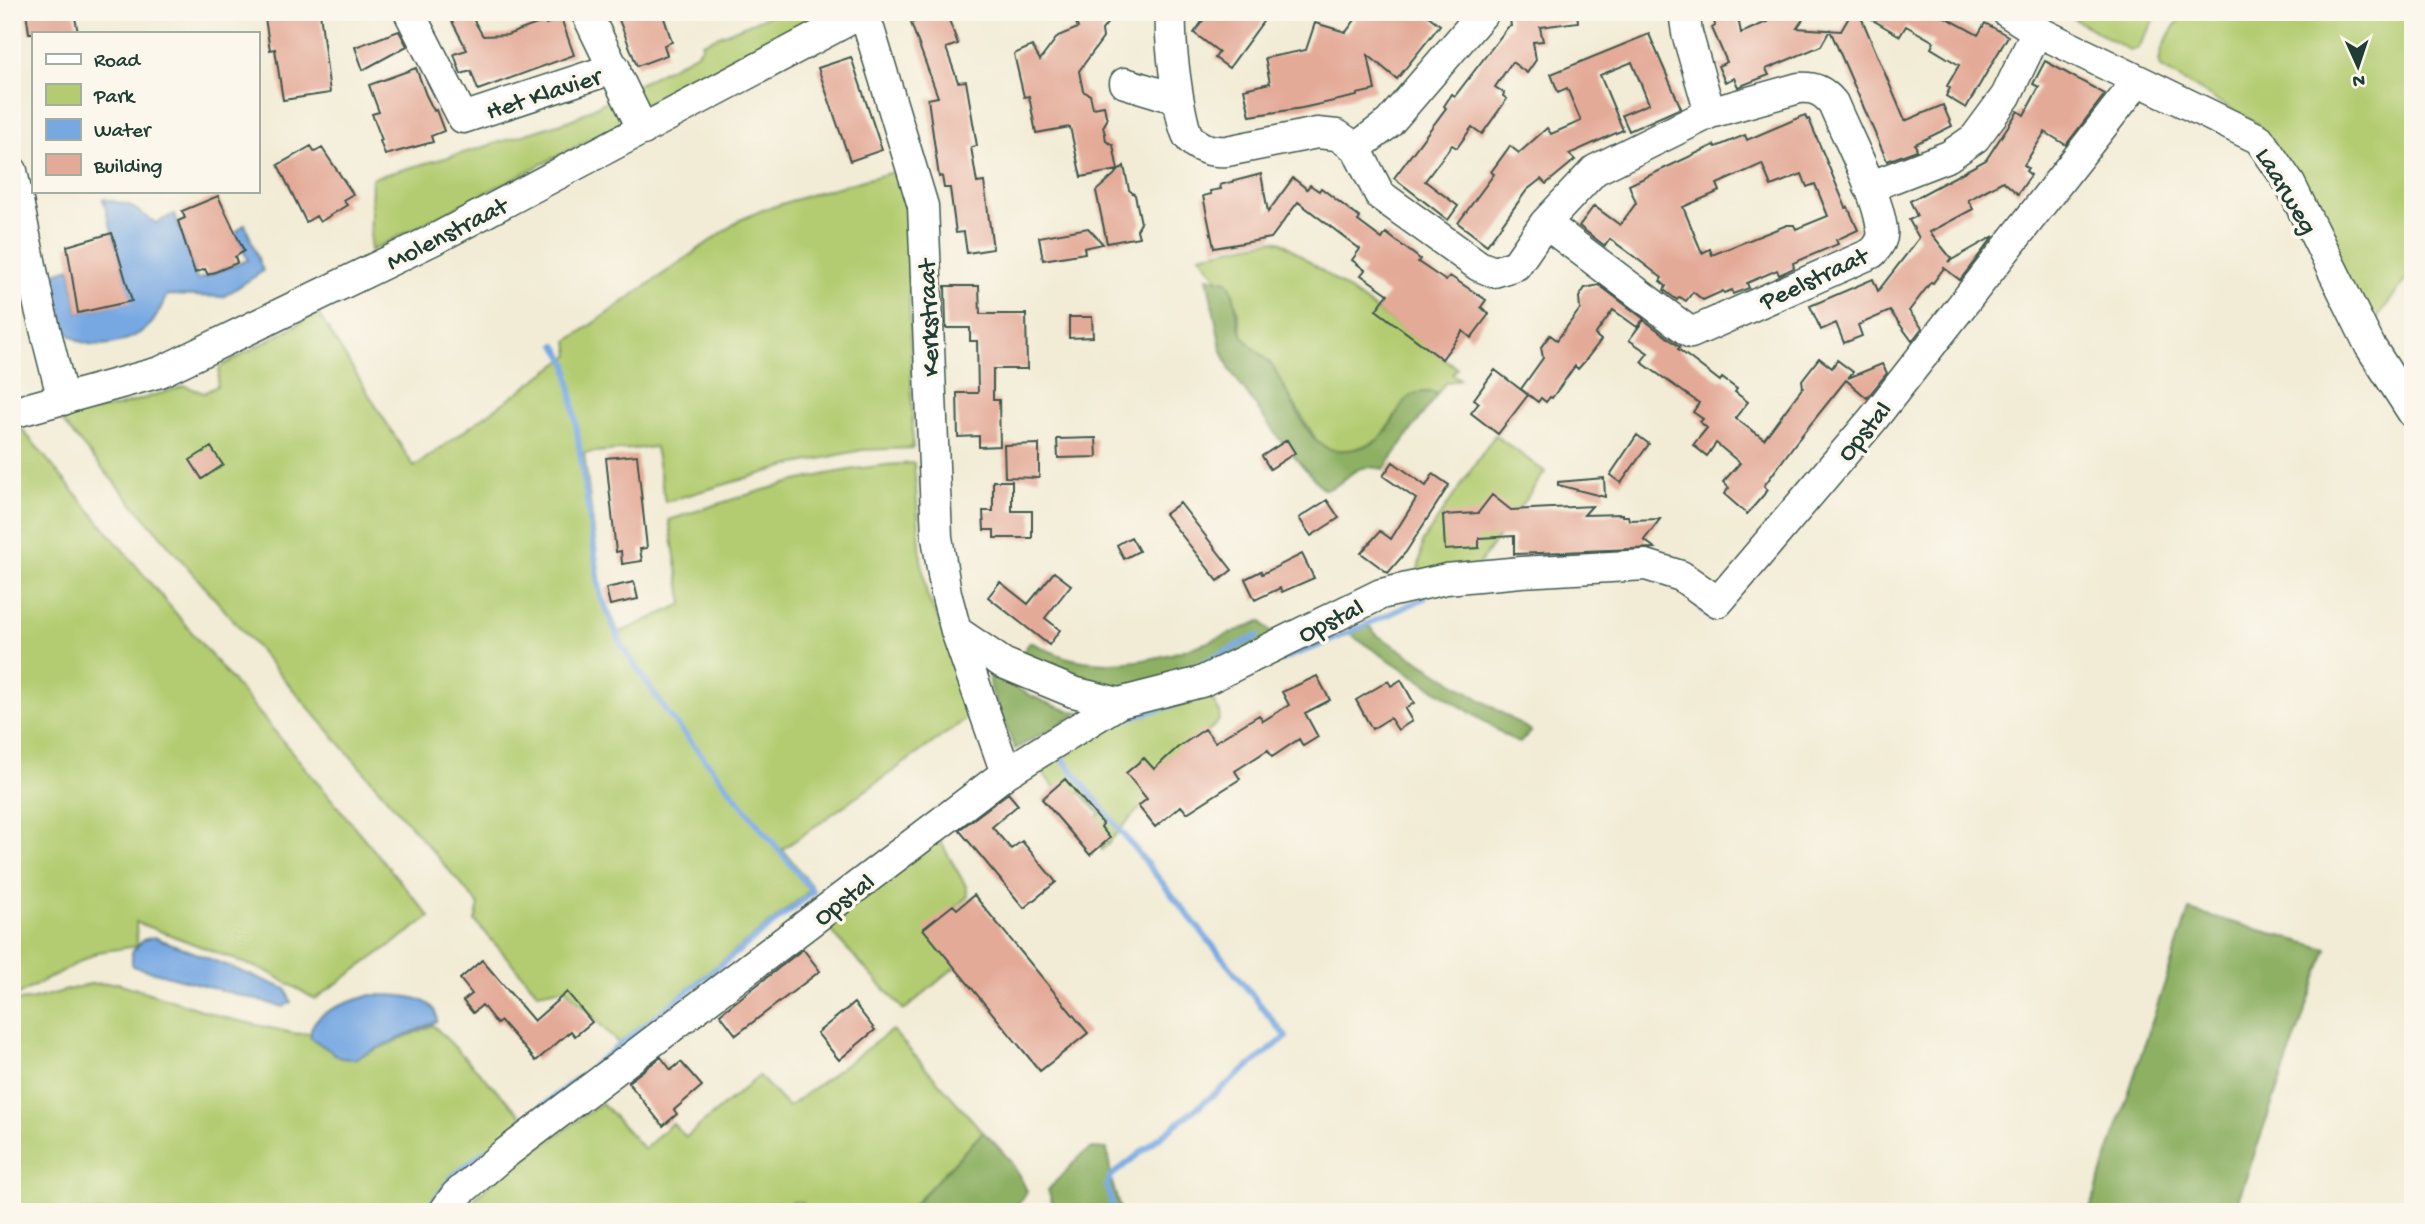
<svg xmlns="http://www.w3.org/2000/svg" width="2425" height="1224" viewBox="0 0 2425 1224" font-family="'Gochi Hand',sans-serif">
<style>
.green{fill:#b3cc71;stroke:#698452;stroke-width:2}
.forest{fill:#8eb063;stroke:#56764c;stroke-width:2}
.water{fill:#77a8e2;stroke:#4b728b;stroke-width:2}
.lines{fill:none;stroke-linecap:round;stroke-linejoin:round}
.stream{stroke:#77a8e2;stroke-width:6}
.building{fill:#e4aa98;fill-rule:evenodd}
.minor-casing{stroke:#3f574c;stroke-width:33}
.minor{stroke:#fff;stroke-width:30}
.labels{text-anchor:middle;stroke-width:7;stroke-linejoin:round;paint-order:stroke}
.street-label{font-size:26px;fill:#1f3d34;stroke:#fbf7ec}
</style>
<rect width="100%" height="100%" fill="#fbf7ec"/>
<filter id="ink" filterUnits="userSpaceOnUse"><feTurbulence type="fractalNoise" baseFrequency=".0143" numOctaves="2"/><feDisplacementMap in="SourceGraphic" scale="14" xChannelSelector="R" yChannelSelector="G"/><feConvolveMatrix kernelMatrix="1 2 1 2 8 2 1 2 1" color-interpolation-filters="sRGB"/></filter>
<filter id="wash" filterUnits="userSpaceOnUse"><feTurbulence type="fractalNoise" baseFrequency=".00686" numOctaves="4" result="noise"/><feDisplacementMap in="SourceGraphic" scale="28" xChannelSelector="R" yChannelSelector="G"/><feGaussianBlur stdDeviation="1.57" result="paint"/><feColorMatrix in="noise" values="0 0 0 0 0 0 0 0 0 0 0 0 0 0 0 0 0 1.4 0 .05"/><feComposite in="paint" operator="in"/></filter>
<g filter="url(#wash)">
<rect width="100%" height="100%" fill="#f2ecd6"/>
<path class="green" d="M778 12H827L690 89 370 251 372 178 474 150 571 120 696 54 703 46 702 43Z
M2062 12H2159L2137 49 2129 50Z
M2183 12H2413V270L2372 325 2257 124 2160 67C2156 50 2175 27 2183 12Z
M901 170 907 208 913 448 862 450 791 465 665 502 655 447 584 453 602 594 619 633 683 604 669 520C752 493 825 467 914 463L921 559 927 595 979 710 783 849 813 888 619 1044 565 988 538 993 475 921 479 905 64 424 62 416 116 407 185 386 204 393 217 386 220 367 318 313 414 467 570 355 568 341 740 220 763 210 819 192Z
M1274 240 1282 242 1457 368 1452 374 1460 379 1445 383 1438 393 1430 392 1404 402 1381 438 1370 444 1351 450 1334 451 1319 444 1279 379 1242 335 1236 304 1200 255Z
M20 427 430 917 315 999 268 972 136 922 137 946 98 952 12 998V429Z
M1495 435 1545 472 1469 578 1415 590 1423 541Z
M1206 688 1220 713 1219 720 1102 850 1084 827 1100 814 1080 792 1066 803 1037 765 1087 727Z
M939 839 966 886 968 896 942 920 968 956 904 1010 838 939 831 930 830 924Z
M118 983 226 1018 297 1034 310 1033 311 1038 354 1059 433 1025 525 1119 462 1171 431 1212H12V1001L30 1000 90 984Z
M892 1030 983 1132 907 1212H811L801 1202H791L781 1212H462L487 1186 602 1103 644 1149 672 1123 686 1137 759 1076 788 1107Z"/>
<path class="forest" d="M1207 277 1227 281C1240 299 1233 320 1243 336 1251 349 1265 355 1273 367 1285 385 1304 432 1320 444 1328 450 1336 451 1345 450 1356 450 1372 445 1380 438 1402 419 1396 386 1438 393L1384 469C1377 468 1370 466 1362 468 1348 471 1339 490 1323 489L1279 439 1230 370 1221 348Z
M1261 621 1279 642 1168 684 1096 693 1017 660 1030 642C1042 647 1053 653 1065 657 1133 676 1198 646 1261 621Z
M1369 626 1377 635 1531 731 1520 743 1516 742 1349 634Z
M989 672C1018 690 1045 705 1079 713L1015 749 991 689Z
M2189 910 2327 949 2234 1212H2089Z
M983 1132C1004 1151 1015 1165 1027 1191L1013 1212H907Z
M1092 1148 1107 1149 1112 1183 1121 1212H1064L1053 1204 1048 1190 1080 1156Z"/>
<path class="water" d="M103 199 129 205 156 223 175 214 197 280 248 260 235 233 245 224 263 271 223 297 167 295C162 305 158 316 151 324 128 347 77 357 60 322 53 307 54 288 55 273L70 268 78 313 131 300Z
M154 937 286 989 291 1002 283 1007 132 966V952L143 940Z
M371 995C390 995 438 993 437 1021L354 1059 341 1058 311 1038C306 1011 352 1002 371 995Z"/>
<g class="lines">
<path class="stream" d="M556 345 567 363 601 597 622 646 669 715 813 892 593 1066
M1697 604 1711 618
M1274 662 1323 644 1425 598
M1187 671 1257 636
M1110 723 1181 703 1190 698
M1061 751 1058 753 1286 1037 1111 1176 1107 1186 1114 1212
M519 1124 578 1078
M425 1212 452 1177 486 1150"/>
</g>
<g id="blocks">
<path class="building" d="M26 12H74L78 33H29Z
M264 12H320L330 93 283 100 275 49 270 50Z
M447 12H469L483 36 507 35 545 21 546 24 561 18 574 55 478 90 471 71 461 74 454 54 467 50Z
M616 12H662L672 42 664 45 667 55 637 66Z
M937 12H946L958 44 946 48 958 82 966 81 977 146 971 147 977 183 984 182 993 249 967 253 964 232 956 233 950 188H944L942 176 939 177 928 99 938 97 911 23Z
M1072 12H1116L1102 30 1103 38 1079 71 1083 91 1090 95 1093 108 1104 106 1107 120 1103 127 1105 134 1106 141 1113 145 1118 170 1081 177 1070 127 1036 133 1029 96 1024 97 1014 54 1032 46 1040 60 1058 36 1078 28Z
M1209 12H1270L1229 68 1215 58 1219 52 1194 33Z
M1361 12H1423L1440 25 1397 79 1368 55 1375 90 1357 94V96L1302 108 1250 116 1244 89 1270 83 1265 58 1306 50 1315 23 1346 32Z
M1509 12H1577L1578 22 1540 27 1543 41 1533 42 1536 60 1527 73 1512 62 1495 87 1504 93 1503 96 1507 99 1482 134 1472 127 1457 148 1452 145 1425 181 1458 206 1448 220 1394 178 1446 108 1444 106 1452 94 1455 96 1508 27 1511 26Z
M1713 12H1737L1741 33 1790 12H1808L1797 28 1841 31 1852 12H1859L1905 121 1943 105 1952 126 1915 144 1917 150 1887 161 1830 30 1821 46 1766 69 1769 75 1738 87 1734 78 1725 82 1718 66 1727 62 1712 28 1715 26Z
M1859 12H1936L1978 35 1985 23 2008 36 1966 108 1946 96 1950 88 1947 86 1959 65 1931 48 1934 42 1906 26 1900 36Z
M399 31 407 46 363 70 355 47Z
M1649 34 1681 108 1629 131 1622 115 1649 104 1632 62 1600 75 1623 130 1569 154 1575 160 1546 184 1541 179 1527 190 1487 245 1458 223 1494 174 1491 172 1510 146 1519 153 1547 128 1551 134 1581 121 1567 88 1558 92 1551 74Z
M851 57 882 150 850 161 818 68Z
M2045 61 2105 94 2066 145 2045 132 2024 165 2028 168 2026 171 2031 175 2018 194 2003 181 1968 200 1973 209 1930 232 1951 258 1948 262 1994 236 1960 280 1944 268 1933 283 1931 282 1909 311 1922 328 1912 341 1890 311 1858 325 1862 336 1844 343 1836 323 1821 330 1810 306 1873 279 1878 291 1919 238 1909 220 1917 216 1910 201 1986 160 2018 111 2024 115 2039 87 2033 84Z
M416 68 426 95 434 111 436 110 444 131 431 136 433 142 385 155 380 141 382 140 372 114 379 112 369 85Z
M1805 115 1807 120 1809 119 1846 208 1848 207 1858 230 1836 240 1838 244 1793 263 1794 268 1779 275 1777 270 1747 283 1749 288 1733 294 1732 290 1724 293 1723 291 1703 300 1693 292 1686 301 1680 297 1677 300 1664 290 1666 286 1660 281 1662 278 1636 258 1610 239 1605 246 1579 226 1594 206 1620 225 1636 203 1629 185 1714 145 1716 147 1745 135 1747 140ZM1762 164 1771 186 1802 174 1807 187 1815 184 1828 216 1796 229 1794 225H1787L1712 255 1710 249 1702 253 1683 207 1720 191 1717 184Z
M311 146 315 152 322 148 353 194 343 200 347 205 320 222 316 216 306 222 278 165Z
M1124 166 1129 190 1135 195 1141 223 1137 230 1139 237 1107 243 1096 191Z
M1261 174 1268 212 1293 178 1307 189 1310 185 1319 191 1321 188 1360 218 1358 221 1382 239 1386 233 1420 259 1418 262 1446 281 1450 276 1486 300 1481 307 1489 314 1471 338 1463 331 1442 359 1376 310 1388 294 1361 275 1365 270 1352 260 1360 249 1298 202 1271 238 1214 248 1203 196 1211 194 1210 191 1221 189 1220 185Z
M218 196 244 251 235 257 237 263 208 275 205 269 195 273 178 221 185 218 182 211Z
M1088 228 1103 244 1084 248 1085 253 1043 260 1039 237Z
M112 233 132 301 78 313 67 246Z
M1599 285 1644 319 1637 327 1613 310 1595 335 1601 340 1585 361 1578 369 1575 366 1552 398 1550 397 1546 402 1541 398 1538 402 1521 389 1543 358 1541 347 1550 335 1557 340 1580 309 1579 297 1585 288Z
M945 286H979L980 314H1026L1027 369H993V400H999L1000 446 979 447V436L958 437 957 393H978L977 341H970V328H946Z
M1069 317H1092L1093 337 1069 338Z
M1644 320 1680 347 1678 349 1707 371 1720 381 1722 378 1737 389 1735 392 1748 402 1735 418 1764 439 1803 387 1802 380 1819 358 1832 368 1837 360 1853 372 1848 378 1882 364 1887 373 1867 398 1846 380 1797 441 1764 486 1768 490 1747 514 1724 494 1729 488 1723 482 1740 463 1716 443 1707 456 1693 445 1707 428 1700 422 1703 419 1693 412 1699 403 1641 362 1648 353 1629 340Z
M1495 370 1528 395 1498 434 1471 413 1479 403 1474 399Z
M1637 435 1649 444 1621 483 1610 475Z
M1096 438 1097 457 1058 458 1057 439Z
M1287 440 1295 453 1270 469 1262 456Z
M1039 444V478L1005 477 1004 445Z
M211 447 223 465 202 479 190 460Z
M637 455 647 548 640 549 642 561 622 564 621 551 616 552 606 458Z
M1393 462 1426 486 1433 474 1449 485 1406 552 1388 573 1361 553 1380 531 1391 539 1416 499 1383 476Z
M1604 478 1605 497 1558 485V482Z
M993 481H1012V511H1032V538H994V530H984L983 511H993Z
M1492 495 1511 510 1592 506 1584 515 1622 514V516H1628L1629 520 1660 519 1644 540 1655 548 1514 554V536L1479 538V548L1445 550 1443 515 1478 513Z
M1327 500 1339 518 1311 536 1299 518Z
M1180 503 1232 570 1218 581 1165 514Z
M1131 537 1139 551 1124 559 1117 545Z
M1302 554 1314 578 1282 592 1280 588 1255 600 1245 579 1261 571 1262 574Z
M1054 572 1071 585 1045 618 1060 630 1049 645 988 597 1000 582 1028 604Z
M634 582 638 599 610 605 606 588Z
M1317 676 1330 700 1305 713 1318 737 1303 746 1299 739 1272 757 1268 750 1235 771 1240 779 1187 813 1181 806 1155 827 1138 806 1147 799 1126 773 1144 758 1154 769 1177 748 1205 729 1215 742 1259 715 1263 721 1289 705 1282 692Z
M1401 680 1414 703 1405 709 1412 721 1398 730 1390 718 1372 729 1356 700 1388 681 1391 686Z
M1065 779 1103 824 1101 827 1110 838 1090 855 1042 799Z
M1008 793 1018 805 992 827 1011 849 1022 841 1056 882 1024 908 959 830Z
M974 895 1088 1033 1040 1071 923 929 953 905 957 909Z
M803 949 820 971 736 1035 720 1014Z
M482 960 534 1021 567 992 592 1022 575 1036 571 1031 536 1061 501 1021 497 1024 482 1005 473 1013 463 1001 472 994 460 979Z
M854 1003 875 1030 839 1060 817 1033Z
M661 1057 671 1070 681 1062 702 1086 674 1110 677 1114 663 1126 628 1082Z"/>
</g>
</g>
<g filter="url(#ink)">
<use href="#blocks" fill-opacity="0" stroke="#3f574c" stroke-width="2"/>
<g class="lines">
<defs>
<path id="minor" d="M409 12 463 118 615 68
M586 12 643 130
M864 12 923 206 937 537 946 593 956 631 1006 773
M1172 12C1167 28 1179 121 1188 136 1197 149 1213 152 1227 151L1317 133 1337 135 1356 148 1380 195 1479 266 1494 272 1516 265 1545 223 1595 170 1710 113 1687 33 1684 12
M2007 12 2037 31 2259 139 2290 184 2370 346 2413 413
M1125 83 1178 99
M1356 148 1389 123 1484 12
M12 171 39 305 63 400
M1869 187 1949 156 1975 138 2006 96 2037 31
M1545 223 1691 333 1872 253C1879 246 1884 239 1882 229 1877 192 1848 139 1833 103 1823 91 1815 87 1799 88L1710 113
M12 413 160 372 437 238 864 12
M956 631 1003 663 1073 692 1119 703
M444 1212 456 1195 502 1156 1006 773 1119 703 1201 682 1381 594 1446 579 1521 572 1646 565 1681 576 1718 602 1873 419 2129 92 2132 78"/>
</defs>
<use href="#minor" class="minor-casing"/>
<use href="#minor" class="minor"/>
</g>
</g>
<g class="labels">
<g class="street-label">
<text transform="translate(543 92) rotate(-18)" y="9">Het Klavier</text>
<text transform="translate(2288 190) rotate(59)" y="9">Laarweg</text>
<text transform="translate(446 232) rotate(-27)" y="9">Molenstraat</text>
<text transform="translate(1813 277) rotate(-25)" y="9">Peelstraat</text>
<text transform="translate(927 318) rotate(-92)" y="9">Kerkstraat</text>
<text transform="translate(1863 430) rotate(-50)" y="9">Opstal</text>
<text transform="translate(1330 619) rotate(-26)" y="9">Opstal</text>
<text transform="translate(843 898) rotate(-37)" y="9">Opstal</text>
</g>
</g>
<rect width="2425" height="1224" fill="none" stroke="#fbf7ec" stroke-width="42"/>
<rect x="32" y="32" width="228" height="161" fill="#fbf7ec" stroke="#a3ada2" stroke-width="2"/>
<rect x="46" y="54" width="35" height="10" fill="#ffffff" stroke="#a3ada2" stroke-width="2"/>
<text x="94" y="66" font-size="21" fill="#1f3d34">Road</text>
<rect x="46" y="84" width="35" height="21" fill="#b3cc71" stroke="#a3ada2" stroke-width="2"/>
<text x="94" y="102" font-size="21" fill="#1f3d34">Park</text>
<rect x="46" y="119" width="35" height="21" fill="#77a8e2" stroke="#a3ada2" stroke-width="2"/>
<text x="94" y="136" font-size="21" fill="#1f3d34">Water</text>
<rect x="46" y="154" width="35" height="21" fill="#e4aa98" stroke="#a3ada2" stroke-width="2"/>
<text x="94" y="172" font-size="21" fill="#1f3d34">Building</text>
<g transform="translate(2358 66) rotate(177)" stroke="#fbf7ec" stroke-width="5" paint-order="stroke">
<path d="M0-5L12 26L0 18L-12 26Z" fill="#1f3d34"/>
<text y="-10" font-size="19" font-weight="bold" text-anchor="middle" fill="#1f3d34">N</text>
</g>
</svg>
